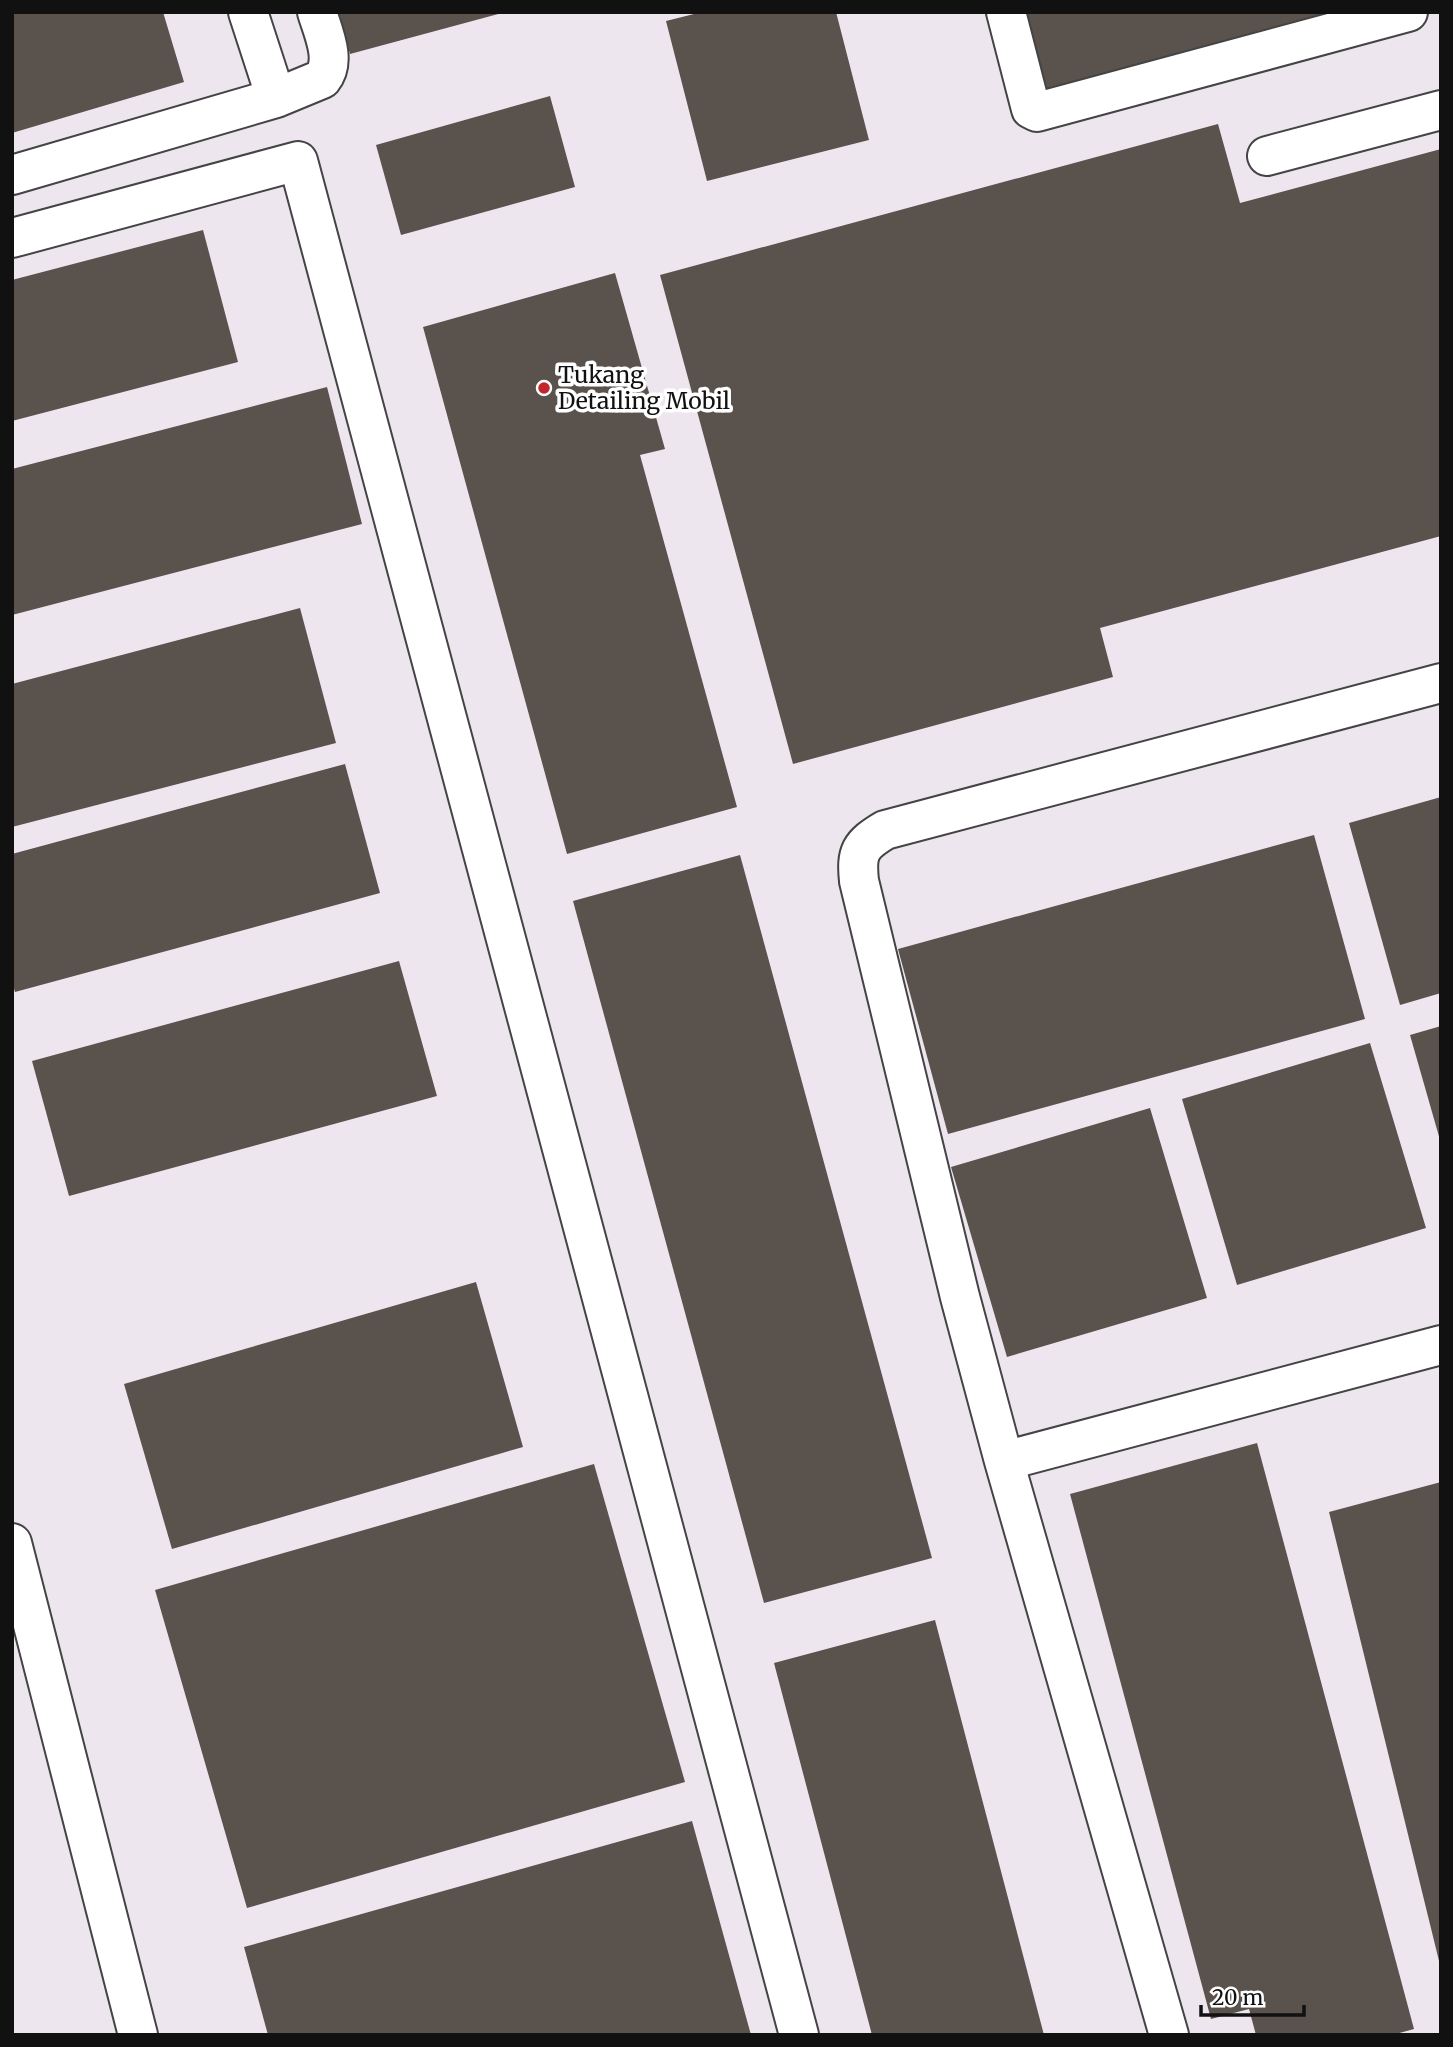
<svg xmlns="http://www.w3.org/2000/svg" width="1453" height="2047" viewBox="0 0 1453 2047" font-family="Merriweather,serif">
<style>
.industrial{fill:#eee6ef}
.building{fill:#5a524d}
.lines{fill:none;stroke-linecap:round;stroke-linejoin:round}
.minor-casing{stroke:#444;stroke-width:42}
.minor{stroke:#fff;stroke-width:38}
.poi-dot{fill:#c4262e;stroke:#fff;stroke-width:2.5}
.labels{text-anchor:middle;stroke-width:7;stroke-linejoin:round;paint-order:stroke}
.poi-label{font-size:23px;fill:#111;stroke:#fff;text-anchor:start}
</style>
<rect width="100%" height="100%" fill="#fffdf5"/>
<path class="industrial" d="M12 12H1441V2035H12Z"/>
<path class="building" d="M12 12H163L184 82 12 133Z
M339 12H502V13L350 54Z
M702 12H836L869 140 707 181 666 21Z
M1015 12H1343L1039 98Z
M550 96 575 187 401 235 376 145Z
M1218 124 1240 203 1441 149V536L1100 628 1113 677 793 764 660 275Z
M203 230 238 362 12 421V280Z
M615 273 665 449 640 455 737 807 567 854 423 327Z
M327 387 362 524 12 615V469Z
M300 608 336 743 12 827V684Z
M345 764 380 893 15 992 12 982V854Z
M1441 797V993L1400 1005 1349 823Z
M1314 835 1365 1019 948 1134 898 949Z
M740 855 932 1558 764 1603 573 901Z
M399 961 437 1096 69 1196 32 1061Z
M1441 1026V1140H1440L1410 1035Z
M1370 1043 1426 1228 1237 1285 1182 1099Z
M1150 1108 1207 1298 1007 1357 951 1167Z
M476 1282 523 1447 172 1549 124 1384Z
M1257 1443 1414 2029 1392 2035H1256L1249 2009 1211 2019 1070 1494Z
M594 1464 685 1782 247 1908 155 1590Z
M1441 1482V1965H1440L1329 1512Z
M935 1620 1044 2035H872L774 1663Z
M692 1821 751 2035H268L244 1947Z"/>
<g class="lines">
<defs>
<path id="minor" d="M248 12 276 98
M1006 12 1031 109 1037 112 1408 12
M1267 156 1441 110
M12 175 276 98 322 79C337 61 323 32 317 12
M12 238 298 161 799 2035
M1004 1461 1441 1345
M12 1543 138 2035
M1169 2035 1004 1461 960 1297 859 881C856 852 860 845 885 830L1441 683"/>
</defs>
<use href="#minor" class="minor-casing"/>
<use href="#minor" class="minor"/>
</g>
<circle class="poi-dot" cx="544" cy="388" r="7"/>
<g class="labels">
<g class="poi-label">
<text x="558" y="383">Tukang<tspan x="558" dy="26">Detailing Mobil</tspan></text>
</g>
</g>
<rect width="1453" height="2047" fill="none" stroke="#111111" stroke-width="28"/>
<path d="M1201 2005v10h103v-10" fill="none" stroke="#111111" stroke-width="3.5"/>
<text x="1212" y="2005" font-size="21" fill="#111111" stroke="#ffffff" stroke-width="5" paint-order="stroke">20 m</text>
</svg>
